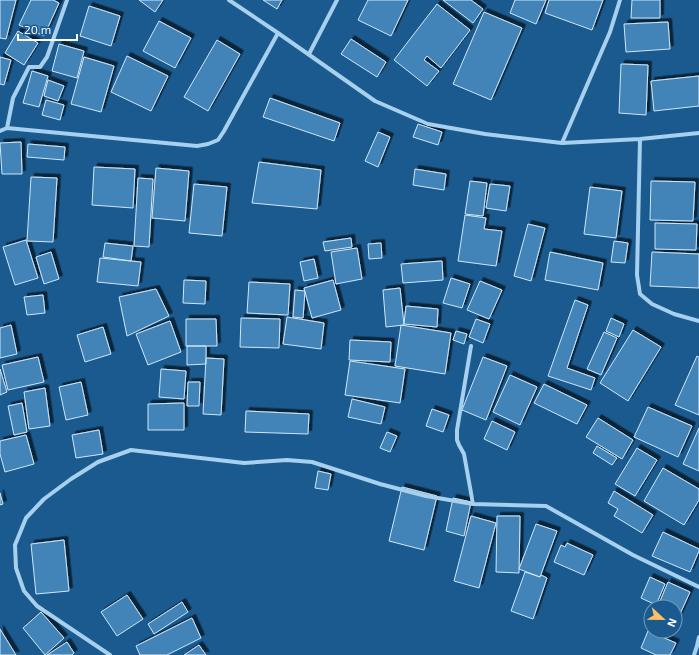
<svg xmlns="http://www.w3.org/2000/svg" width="699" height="655" viewBox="0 0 699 655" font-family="'Exo 2',sans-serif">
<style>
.building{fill:#4284b7;stroke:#cde7fa;filter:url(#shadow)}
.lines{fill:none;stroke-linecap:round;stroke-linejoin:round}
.minor{stroke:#a7d0ee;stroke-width:4}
</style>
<defs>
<filter id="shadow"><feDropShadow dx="3.5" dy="-3.5" stdDeviation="0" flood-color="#0009"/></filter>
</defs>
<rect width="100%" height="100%" fill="#1a5a8f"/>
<path class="building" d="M0 0H16L6 39 0 38Z
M31 0H53L59 3 44 36 19 25Z
M139 0H163L155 12Z
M263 0H282L277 9Z
M368 0H408L391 36 358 20Z
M443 0H471L483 9 473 23Z
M515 0H546L536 24 510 13Z
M549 0H603L592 30 545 13Z
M632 0H660V18H631Z
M437 4 470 30 441 68 427 56 424 60 439 71 427 86 394 60Z
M89 6 120 16 111 46 80 36Z
M484 12 522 28 491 100 453 84Z
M159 21 191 38 175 68 143 51Z
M668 22 670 49 626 52 624 24Z
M18 31 38 43 24 65 5 53Z
M351 39 386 62 377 77 341 54Z
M217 40 240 54 208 111 184 97Z
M59 44 84 51 77 78 52 71Z
M127 56 168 76 151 111 111 92Z
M0 57 11 60 4 85 0 84Z
M84 57 114 66 101 112 71 104Z
M621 64 648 65 646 115 619 113Z
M32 71 48 76 39 107 23 103Z
M699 76V106L654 111 651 81Z
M48 80 64 86 58 101 44 96Z
M270 98 340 123 334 141 263 117Z
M46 100 64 105 60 120 42 115Z
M418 124 442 132 438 145 413 137Z
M378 132 390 137 378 167 365 161Z
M21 142 22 174H2L0 143Z
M28 144 65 147 64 160 27 157Z
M259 162 321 170 317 209 252 203Z
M94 167 135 169 133 208 92 205Z
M156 168 189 171 185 221 152 218Z
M415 169 446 174 444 190 413 185Z
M31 177 57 178 53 242 27 241Z
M138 178 153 179 149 247 134 246Z
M470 181 487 183 483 216 465 214Z
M651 181 695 182 693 221 650 220Z
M194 184 227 187 222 236 189 233Z
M490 184 510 186 506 211 486 208Z
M590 187 622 191 616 238 584 234Z
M465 215 486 218 484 229 502 231 496 266 458 261Z
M655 223 697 224 696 250 655 249Z
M528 224 545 228 531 281 514 276Z
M351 238 352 247 325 251 323 242Z
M26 240 38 278 15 285 3 247Z
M614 241 628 243 625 263 611 262Z
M105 243 133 246 131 261 103 257Z
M381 243 382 258 369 259 368 244Z
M357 248 362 279 336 284 331 252Z
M51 252 59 279 44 284 36 257Z
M550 252 603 263 598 290 545 280Z
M652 252 699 254V288L650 286Z
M100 258 141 262 138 286 97 282Z
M314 259 318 278 304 281 300 262Z
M442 261 443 280 403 283 401 264Z
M451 278 470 284 462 308 443 303Z
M184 280 206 281 205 304 183 303Z
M333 280 341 310 312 318 304 288Z
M480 281 502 290 489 319 467 310Z
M249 282 290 284 288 315 247 313Z
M400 288 404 325 386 327 383 290Z
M156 289 169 316 127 336 119 297Z
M295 290 305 291 303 318 293 317Z
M43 295 45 313 27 315 24 297Z
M575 300 588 305 567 368 595 378 591 390 548 376Z
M406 306 438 309 437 327 404 324Z
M287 317 324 323 321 349 283 344Z
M241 318 280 319 279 348 240 347Z
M611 318 624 324 619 337 606 331Z
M186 319H216L217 346H186Z
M476 319 490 324 483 343 469 337Z
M170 321 181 352 148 365 136 334Z
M11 325 17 354 0 358V328Z
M401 325 451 333 445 374 395 366Z
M103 327 111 354 85 362 77 335Z
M633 330 661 347 628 401 600 383Z
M456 331 467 334 464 344 453 340Z
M604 332 617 338 601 375 587 369Z
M350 340 391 342 390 362 349 360Z
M187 346H206V364L187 365Z
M697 356 699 357V415L675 405Z
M38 357 44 382 8 390 2 365Z
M483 357 507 366 486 420 462 410Z
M206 358 224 359 221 415 203 414Z
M350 361 405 369 400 403 345 395Z
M0 369 7 392 0 395Z
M161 369 186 371 184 399 159 397Z
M510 375 537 387 520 425 493 412Z
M81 382 88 415 66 420 59 387Z
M188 382H200L199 406H187Z
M544 384 587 405 577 424 534 403Z
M45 388 50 426 29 429 24 392Z
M352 399 385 407 381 424 348 417Z
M22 403 27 432 14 435 8 406Z
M184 403V430H148V404Z
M648 407 692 426 678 457 634 437Z
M432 409 449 415 443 432 426 426Z
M246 411 309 414 308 434 245 432Z
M598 418 633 440 622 459 586 437Z
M492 421 515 432 507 450 484 439Z
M699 428V471L683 464Z
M99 430 103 454 76 458 72 435Z
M387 432 397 436 390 452 380 448Z
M26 435 34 464 5 472 0 454V441Z
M597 446 617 458 612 465 593 453Z
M637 448 657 460 635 496 615 484Z
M663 468 699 489V500L684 525 644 501Z
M318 471 331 474 328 490 315 488Z
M402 487 437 496 424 550 389 541Z
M614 491 653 515 642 533 614 516 618 509 608 503Z
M0 493 3 504 0 505Z
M453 498 471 502 464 536 446 531Z
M471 516 496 523 479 588 454 581Z
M497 516H520L519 573 496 572Z
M536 524 557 531 540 577 519 569Z
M663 532 699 549V551L690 572 652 556Z
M64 540 69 591 36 594 31 544Z
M567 543 593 555 584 575 554 562 561 545 565 547Z
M525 572 540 577 541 575 547 578 533 619 511 611Z
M650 577 665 584 656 605 641 598Z
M668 582 690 592 679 616 675 614V607H660L658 606Z
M127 595 143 619 117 636 101 612Z
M182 602 188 612 154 634 148 624Z
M41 612 64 638 45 655 23 628Z
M192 618 201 638 167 655H140L136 646Z
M0 629 16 655H0Z
M648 631 676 643 670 655H656L641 648Z
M67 642 74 653 72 655H47Z
M199 645 206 655H184Z"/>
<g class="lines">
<path class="minor" d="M229 0 278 33 375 101 428 124 485 134 562 143 640 139 699 133
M309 54 337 0
M7 128 13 98 29 67H40L47 57 67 0
M0 131 7 128 197 146 208 144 218 140 224 131 278 33
M640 139 637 275 640 294 652 304 674 314 699 321
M562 143 610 32 620 0
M471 346 457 430V440L459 445 464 454 473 504
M110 655 37 606 24 591 16 568 15 545 26 518 44 499 71 479 98 462 131 450 244 463 287 460 312 462 380 484 426 496 473 504 546 506 633 555 699 587
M694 655 697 646 699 637"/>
</g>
<g transform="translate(663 619) rotate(112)"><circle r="19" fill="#1a5a8f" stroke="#769cbc"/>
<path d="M0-3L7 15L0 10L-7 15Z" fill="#ffc165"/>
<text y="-6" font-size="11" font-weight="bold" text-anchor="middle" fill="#ffffff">N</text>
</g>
<path d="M18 34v6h59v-6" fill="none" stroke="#ffffff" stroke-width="2"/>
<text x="24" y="34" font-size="12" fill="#ffffff" stroke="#1a5a8f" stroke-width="3" paint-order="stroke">20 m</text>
</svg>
